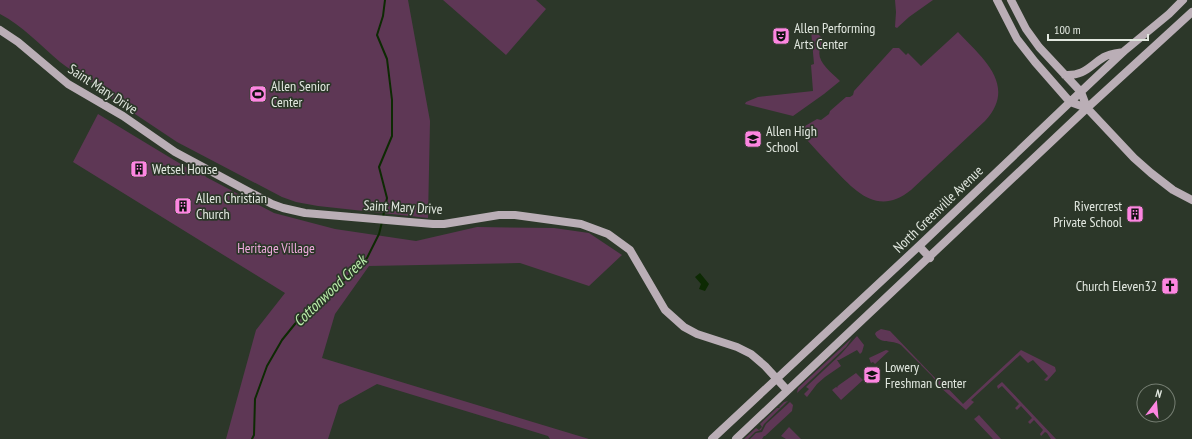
<svg xmlns="http://www.w3.org/2000/svg" width="1192" height="439" viewBox="0 0 1192 439" font-family="'PT Sans Narrow',sans-serif">
<style>
.green{fill:#5e3755}
.water{fill:#0d2a03}
.lines{fill:none;stroke-linecap:round;stroke-linejoin:round}
.stream{stroke:#0d2a03;stroke-width:2}
.secondary{stroke:#baaeb6;stroke-width:8}
.labels{text-anchor:middle;stroke-width:3.5;stroke-linejoin:round;paint-order:stroke}
.poi-label{font-size:14px;fill:#e2e8e0;stroke:#2c3729;text-anchor:start}
.street-label{font-size:14px;fill:#e2e8e0;stroke:#2c3729}
.park-label{font-size:14px;fill:#eea9dc;stroke:#2c3729}
.water-label{font-size:15px;font-style:italic;fill:#bceeab;stroke:#2c3729}
</style>
<rect width="100%" height="100%" fill="#2c3729"/>
<path class="green" d="M0 0H408L430 121 428 218 318 206 296 202 282 197 177 142 111 98 113 94C95 84 77 75 60 62 40 45 23 26 0 14Z
M443 0H536L546 9 506 55Z
M895 0H933L909 17 897 28 895 27 896 12Z
M813 29 825 41C810 57 828 69 840 81L824 94 793 116 745 104 746 102 758 97 813 91 811 65 814 64 811 30Z
M958 32C982 58 1018 85 985 121L911 190C878 217 855 191 833 168 821 156 810 143 799 131L800 129 817 119 821 120 829 114 830 111 846 97H850L853 95 854 91 893 48H899L906 55 908 53 921 66Z
M98 114 174 160 191 170 196 169 204 174 206 177 274 213 335 229 416 241 477 227 554 228 589 233 622 255 589 286 520 263 369 266 335 314 322 358 589 439H550L548 436 377 384 339 405 328 439H226L256 330 285 293 73 162Z
M881 329 890 331 937 380 939 379 963 404 1021 350 1055 367 1056 371 1047 381 1044 380 1048 376 1033 360 1028 363 1020 355 971 400 974 402 966 410 940 387 932 376 901 345C892 339 880 345 875 334L876 332Z
M857 336 864 345 862 352 860 354 857 350 839 360H837L841 366 825 377 817 384 807 397 804 394 809 389 806 387 841 354Z
M852 338 846 347 797 393 798 388Z
M886 350 889 351 875 364 873 362 871 363 869 358Z
M856 373 863 380 841 400 832 390 836 387 838 388 837 387 839 385Z
M1002 382 1004 384 1056 439H1051L1047 433 1045 432 1041 436 1040 434 1043 430 1034 420 1030 424 1028 422 1032 418 1021 406 1017 410 1015 408 1019 404 1002 386 998 389 997 386Z
M788 401 764 424 761 430 755 432 748 439H744L756 428 759 430 762 427 760 424 777 408H780L779 407 784 402Z
M790 402 793 405 792 411 765 436H764L762 439H750L756 433 762 432 766 424Z
M979 415 1001 439H993L974 419Z
M789 427 801 439H786L781 436Z"/>
<path class="water" d="M700 273 709 284 705 291 699 289 701 284 695 277Z"/>
<g class="lines">
<path class="stream" d="M383 217 387 198 379 167 392 136V100L387 59 377 35 383 16 385 0
M252 439 254 435 255 399 267 366 282 340 303 314 330 294 367 258 379 234 382 222"/>
<path class="secondary" d="M997 0 1017 39 1035 62 1070 102 1087 108
M1011 0 1026 29 1039 47 1081 92 1087 108 1134 158 1151 173 1173 190 1192 200
M0 30 18 42 68 84 123 116 175 152 272 204 283 208 305 213 433 224H444L499 215H515L581 224 608 234 630 250 665 310 684 327 697 334 737 347 751 354 765 366 787 390
M1065 75C1085 76 1089 66 1104 57 1109 54 1117 53 1123 52
M919 246 930 258
M712 439 919 246 1089 84 1123 52 1169 14 1183 0
M736 439 1087 108 1192 12"/>
</g>
<defs>
<symbol id="theatre-square" viewBox="-11 -11 22 22"><rect x="-9" y="-9" width="18" height="18" rx="4" fill="#fd86e1" stroke="#2c3729"/><path d="M-5-5.5Q0-4 5-5.5V0Q5 5 0 6Q-5 5-5 0ZM-3.3-2.5H-1v1.5H-3.3ZM1-2.5H3.3v1.5H1ZM-2.8 1Q0 5.5 2.8 1Z" fill="#111"/></symbol>
<symbol id="stadium-square" viewBox="-11 -11 22 22"><rect x="-9" y="-9" width="18" height="18" rx="4" fill="#fd86e1" stroke="#2c3729"/><path d="M0-5a6.5 5 0 1 0 0 10a6.5 5 0 1 0 0-10ZM-3.5-1.8h7v3.6h-7Z" fill="#111"/></symbol>
<symbol id="school-square" viewBox="-11 -11 22 22"><rect x="-9" y="-9" width="18" height="18" rx="4" fill="#fd86e1" stroke="#2c3729"/><path d="M0-5L7-2L0 1L-7-2ZM-4 1L0 2.5L4 1V4Q0 6-4 4Z" fill="#111"/></symbol>
<symbol id="building-square" viewBox="-11 -11 22 22"><rect x="-9" y="-9" width="18" height="18" rx="4" fill="#fd86e1" stroke="#2c3729"/><path d="M-4-6H4V6H1V3H-1V6H-4ZM-2.5-4.3h1.7v1.8h-1.7ZM.8-4.3h1.7v1.8H.8ZM-2.5-1h1.7V.8h-1.7ZM.8-1h1.7V.8H.8Z" fill="#111"/></symbol>
<symbol id="church-square" viewBox="-11 -11 22 22"><rect x="-9" y="-9" width="18" height="18" rx="4" fill="#fd86e1" stroke="#2c3729"/><path d="M-1.2-6h2.4v3.5h3.3v2.4h-3.3V6h-2.4V-.1h-3.3v-2.4h3.3Z" fill="#111"/></symbol>
</defs>
<g fill-rule="evenodd">
<use href="#theatre-square" x="771" y="26" width="20" height="20"/>
<use href="#stadium-square" x="248" y="84" width="20" height="20"/>
<use href="#school-square" x="743" y="129" width="20" height="20"/>
<use href="#building-square" x="129" y="159" width="20" height="20"/>
<use href="#building-square" x="173" y="196" width="20" height="20"/>
<use href="#building-square" x="1125" y="204" width="20" height="20"/>
<use href="#church-square" x="1160" y="276" width="20" height="20"/>
<use href="#school-square" x="862" y="365" width="20" height="20"/>
</g>
<g class="labels">
<g class="poi-label">
<text x="794" y="33">Allen Performing<tspan x="794" dy="16">Arts Center</tspan></text>
<text x="271" y="91">Allen Senior<tspan x="271" dy="16">Center</tspan></text>
<text x="766" y="136">Allen High<tspan x="766" dy="16">School</tspan></text>
<text x="152" y="174">Wetsel House</text>
<text x="196" y="203">Allen Christian<tspan x="196" dy="16">Church</tspan></text>
<text x="1122" y="211" text-anchor="end">Rivercrest<tspan x="1122" dy="16">Private School</tspan></text>
<text x="1157" y="291" text-anchor="end">Church Eleven32</text>
<text x="885" y="372">Lowery<tspan x="885" dy="16">Freshman Center</tspan></text>
</g>
<g class="street-label">
<text transform="translate(103 89) rotate(33)" y="5">Saint Mary Drive</text>
<text transform="translate(403 207) rotate(3)" y="5">Saint Mary Drive</text>
<text transform="translate(938 209) rotate(-44)" y="5">North Greenville Avenue</text>
</g>
<g class="park-label">
<text x="276" y="253">Heritage Village</text>
</g>
<g class="water-label">
<text transform="translate(330 291) rotate(-44)" y="5">Cottonwood Creek</text>
</g>
</g>
<g transform="translate(1156 403) rotate(16)"><circle r="19" fill="#2c3729" stroke="#757e72"/>
<path d="M0-3L7 15L0 10L-7 15Z" fill="#fd86e1"/>
<text y="-6" font-size="11" font-weight="bold" text-anchor="middle" fill="#e2e8e0">N</text>
</g>
<path d="M1048 34v6h100v-6" fill="none" stroke="#e2e8e0" stroke-width="2"/>
<text x="1054" y="34" font-size="12" fill="#e2e8e0" stroke="#2c3729" stroke-width="3" paint-order="stroke">100 m</text>
</svg>
